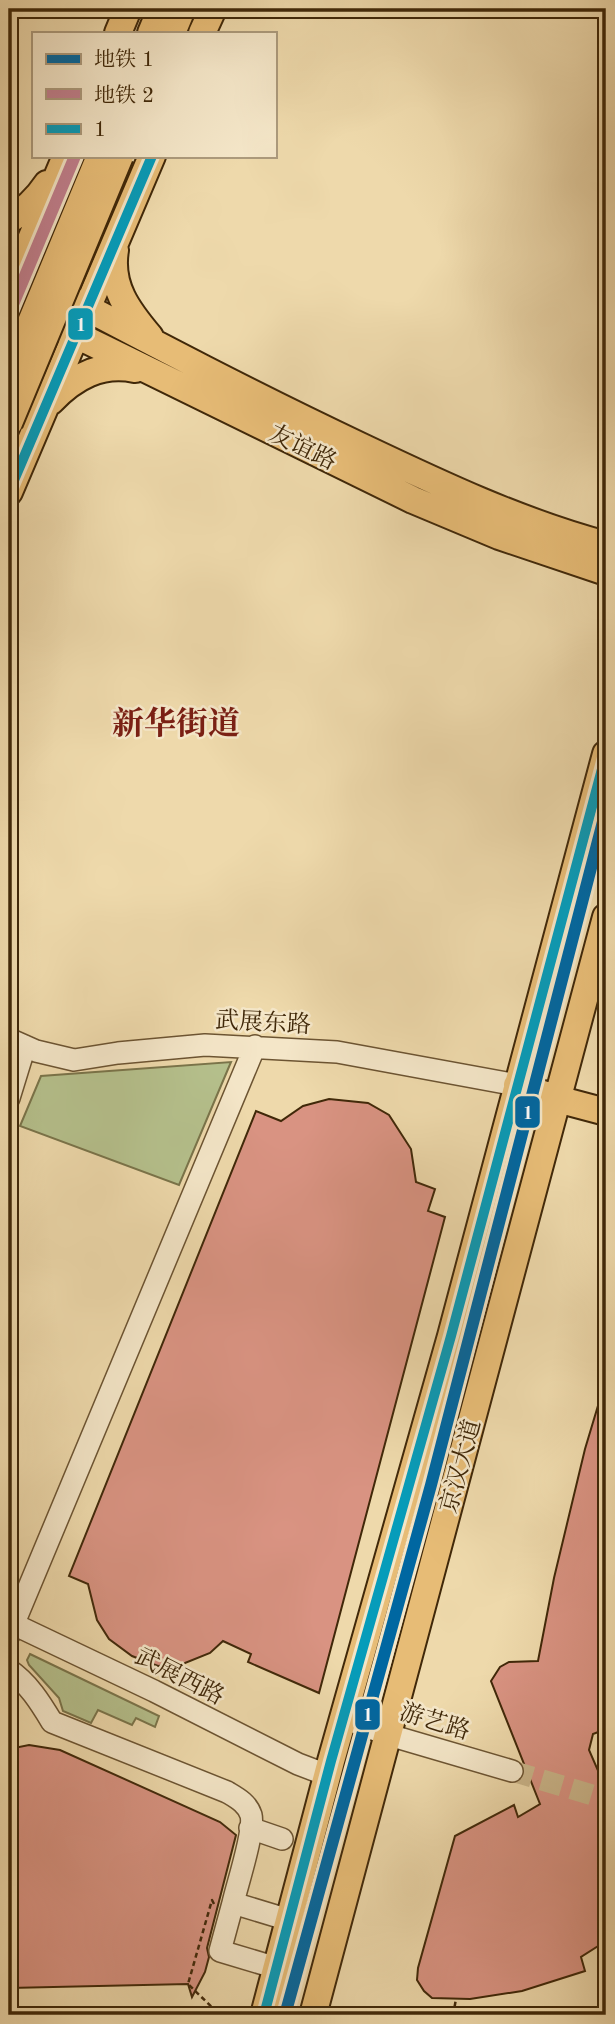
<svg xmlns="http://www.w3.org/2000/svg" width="615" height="2024" viewBox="0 0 615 2024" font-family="'Old Standard TT','Noto Serif SC',serif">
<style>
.green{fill:#b5c08c;stroke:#7a744a;stroke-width:2}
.building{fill:#d99382;stroke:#402809;stroke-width:2}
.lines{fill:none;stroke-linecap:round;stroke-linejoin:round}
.minor-tunnel{stroke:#cbb68b;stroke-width:21;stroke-dasharray:21 10;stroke-linecap:butt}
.minor-casing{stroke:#6c5432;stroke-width:24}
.major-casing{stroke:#402809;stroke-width:30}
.path{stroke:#402809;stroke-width:2.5;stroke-dasharray:5 3.5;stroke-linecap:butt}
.minor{stroke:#f4e6c8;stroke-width:21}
.major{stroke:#e7bc76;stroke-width:26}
.major-bridge-casing{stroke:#402809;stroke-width:30;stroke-linecap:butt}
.major-bridge{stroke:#e7bc76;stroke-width:26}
.bus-1-casing{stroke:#f4e6c8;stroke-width:16}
.bus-1{stroke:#069cba;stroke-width:10}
.metro-1-casing{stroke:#f4e6c8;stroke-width:18}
.metro-2-casing{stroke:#f4e6c8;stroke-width:18}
.metro-1{stroke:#0067a1;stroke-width:12}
.metro-2{stroke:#c17f8e;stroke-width:12}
.labels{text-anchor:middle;stroke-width:5;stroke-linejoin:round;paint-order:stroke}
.street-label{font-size:24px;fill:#402809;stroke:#f4e6c8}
.district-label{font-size:32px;font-weight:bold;fill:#7a1f14;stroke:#f4e6c8}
.line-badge{stroke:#f4e6c8;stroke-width:2.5}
.badge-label{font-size:19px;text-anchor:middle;font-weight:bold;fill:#fff}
</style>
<rect width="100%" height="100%" fill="#eed9ab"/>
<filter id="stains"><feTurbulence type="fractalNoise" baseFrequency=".00286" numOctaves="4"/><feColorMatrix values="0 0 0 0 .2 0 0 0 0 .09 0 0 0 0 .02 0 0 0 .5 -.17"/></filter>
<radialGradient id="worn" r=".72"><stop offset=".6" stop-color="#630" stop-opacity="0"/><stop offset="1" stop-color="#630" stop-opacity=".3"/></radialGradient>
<path class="green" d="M231 1062 179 1185 20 1126 41 1076Z
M30 1654 159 1716 155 1727 136 1718 132 1725 98 1710 91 1723 63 1711 59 1698 29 1665 27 1660Z"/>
<path class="building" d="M329 1099 368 1103 389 1115 411 1149 416 1182 435 1189 428 1211 445 1217 319 1693 248 1662 251 1654 223 1641 210 1653 185 1663 158 1666 132 1656 109 1639 97 1620 88 1584 69 1576 256 1111 281 1121 303 1106Z
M603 1389 606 1390V1729L593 1734 589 1750 606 1789V1941L581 1957 585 1971 522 1991 470 1999 432 1998 424 1991 417 1980 418 1968 455 1836 514 1805 518 1817 540 1804 491 1681 500 1667 509 1662 538 1661 554 1578 585 1449Z
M29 1745 60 1750 220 1822 236 1835 207 1948 209 1957 205 1972 192 1997 188 1984 9 1988V1749Z"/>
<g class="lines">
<path class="minor-tunnel" d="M512 1771 606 1799"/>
<defs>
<path id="minor" d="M9 1039 36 1051 74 1060 118 1053 205 1045 337 1052 517 1085
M9 1098 25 1046
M9 1622 154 1691 298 1764 327 1775
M9 1635 255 1046
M9 1670C28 1683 40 1702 52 1722L227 1792C237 1798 247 1803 251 1815 255 1831 237 1885 233 1903L289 1920
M343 1718 389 1735 512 1771
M250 1828 282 1839
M233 1903 220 1951 277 1968"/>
<path id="major" d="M118 33 128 9
M151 33 161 9
M172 33 182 9
M202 33 213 9
M9 220C24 211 37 199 47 184
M115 250C109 286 128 311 150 337
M9 267C125 328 241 390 360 446 440 484 520 522 606 545
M11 287 66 156
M9 302 413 500 499 536 606 572
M51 401C74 377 101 362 135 369
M9 492 152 156
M517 1085 557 1099 606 1112
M264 2015 331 1761 451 1336 606 754
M313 2015 606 917"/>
</defs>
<use href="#minor" class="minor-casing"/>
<use href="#major" class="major-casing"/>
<path class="path" d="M214 1904 212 1900 188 1984 220 2015
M453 2015 456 1999"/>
<use href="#minor" class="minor"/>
<use href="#major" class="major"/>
<defs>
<path id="major-bridge" d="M9 375 100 156
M9 423 120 156"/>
</defs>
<use href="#major-bridge" class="major-bridge-casing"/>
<use href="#major-bridge" class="major-bridge"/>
<defs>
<path id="bus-1" d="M9 492 152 156
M264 2015 331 1761 451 1336 606 754"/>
</defs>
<use href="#bus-1" class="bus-1-casing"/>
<use href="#bus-1" class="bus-1"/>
<defs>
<path id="metro-1" d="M285 2015 431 1485 606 810"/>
<path id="metro-2" d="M9 314 75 156"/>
</defs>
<use href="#metro-1" class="metro-1-casing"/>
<use href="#metro-2" class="metro-2-casing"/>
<use href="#metro-1" class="metro-1"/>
<use href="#metro-2" class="metro-2"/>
</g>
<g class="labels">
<g class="street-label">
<text transform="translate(303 447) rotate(26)" y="8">友谊路</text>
<text transform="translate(263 1022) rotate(3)" y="8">武展东路</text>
<text transform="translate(460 1466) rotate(-75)" y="8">京汉大道</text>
<text transform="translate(180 1676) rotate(27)" y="8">武展西路</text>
<text transform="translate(435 1721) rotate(17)" y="8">游艺路</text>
</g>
<g class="district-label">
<text x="176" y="734">新华街道</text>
</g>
</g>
<g class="line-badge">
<rect x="67" y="307" width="27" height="34" rx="7" fill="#069cba"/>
<rect x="514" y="1095" width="27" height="34" rx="7" fill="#0067a1"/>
<rect x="354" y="1698" width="27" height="33" rx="7" fill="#0067a1"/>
</g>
<g class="badge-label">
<text x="81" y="331">1</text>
<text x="528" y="1119">1</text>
<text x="368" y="1721">1</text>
</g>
<rect width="615" height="2024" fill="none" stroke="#eed9ab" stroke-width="35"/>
<rect x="10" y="10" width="594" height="2003" fill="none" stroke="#402809" stroke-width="3.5"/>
<rect x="18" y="18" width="580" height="1989" fill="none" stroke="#402809" stroke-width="2"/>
<rect x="32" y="32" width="245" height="126" fill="#f4e6c8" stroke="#ac9a7c" stroke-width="2"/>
<rect x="46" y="54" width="35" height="10" fill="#0067a1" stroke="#ac9a7c" stroke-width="2"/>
<text x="94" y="66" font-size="21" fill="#402809">地铁 1</text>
<rect x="46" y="89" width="35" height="10" fill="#c17f8e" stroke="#ac9a7c" stroke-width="2"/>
<text x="94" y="102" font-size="21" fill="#402809">地铁 2</text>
<rect x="46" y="124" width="35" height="10" fill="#069cba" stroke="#ac9a7c" stroke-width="2"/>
<text x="94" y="136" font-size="21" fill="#402809">1</text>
<rect width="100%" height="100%" filter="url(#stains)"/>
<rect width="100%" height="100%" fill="url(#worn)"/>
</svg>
